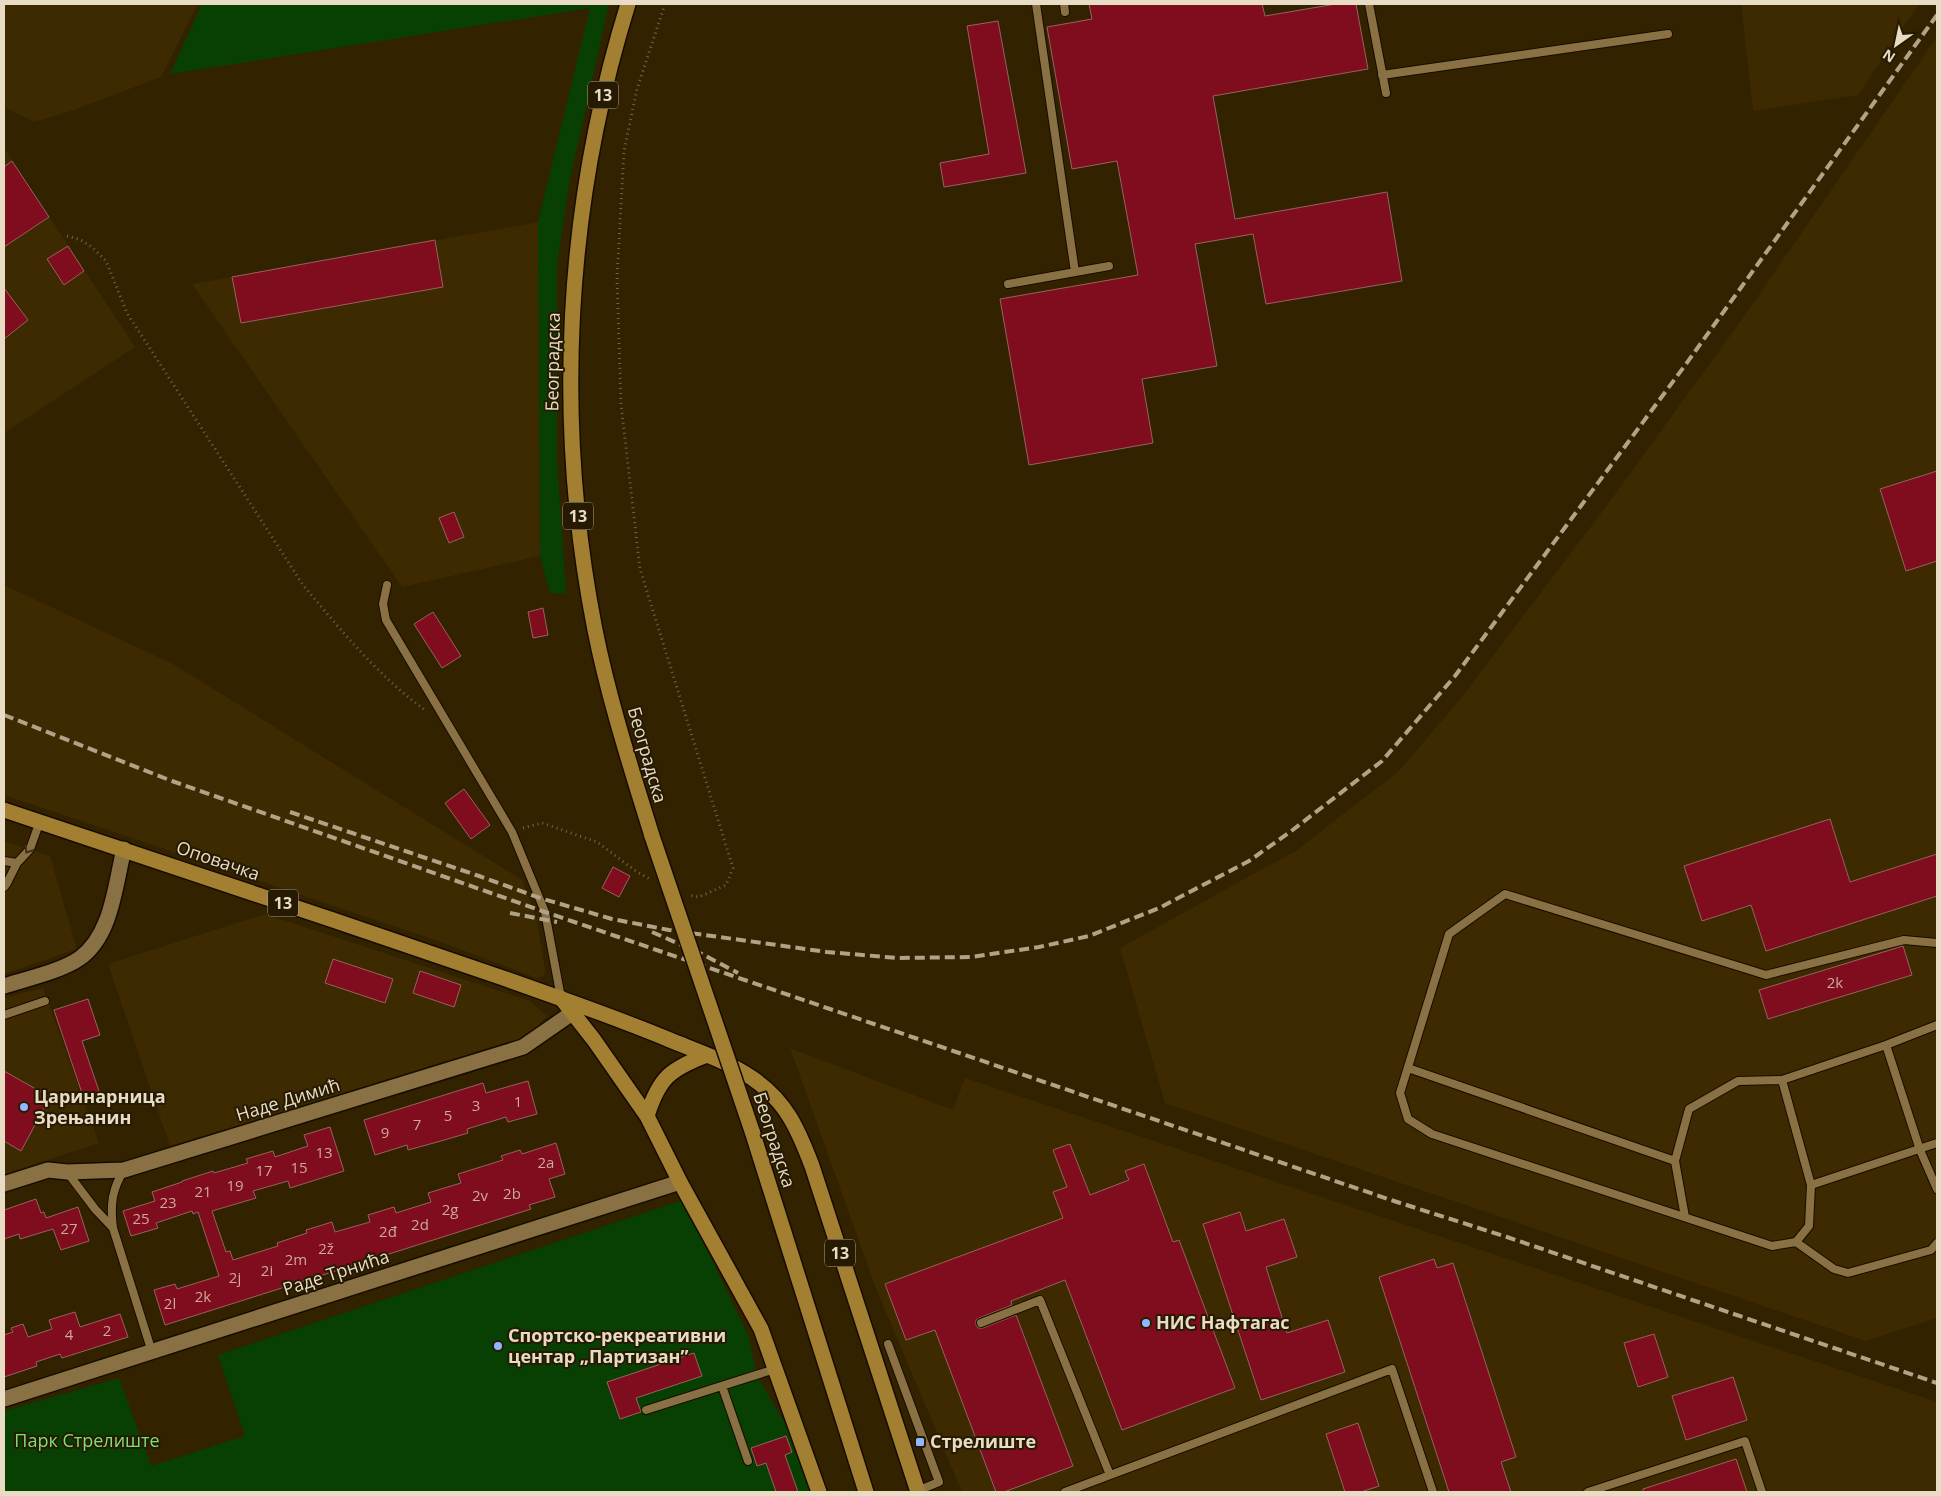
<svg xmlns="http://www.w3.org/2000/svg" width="1941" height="1496" viewBox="0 0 1941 1496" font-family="'Open Sans',sans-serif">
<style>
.built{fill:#3d2a00}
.green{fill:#084004}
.building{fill:#7f0d1d;stroke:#966260}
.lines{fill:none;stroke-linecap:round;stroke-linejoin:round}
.service-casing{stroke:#170c00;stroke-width:10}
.minor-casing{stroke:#170c00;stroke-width:18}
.primary-casing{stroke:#170c00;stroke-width:18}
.path{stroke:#746446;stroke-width:3;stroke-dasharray:1 4;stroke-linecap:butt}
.service{stroke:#897144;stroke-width:8}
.minor{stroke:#897144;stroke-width:15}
.primary{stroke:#a37f32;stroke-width:15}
.rail{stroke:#b1a388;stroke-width:4;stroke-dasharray:10 5;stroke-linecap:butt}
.primary-bridge-casing{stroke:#170c00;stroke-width:18;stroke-linecap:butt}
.primary-bridge{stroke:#a37f32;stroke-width:15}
.oneway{stroke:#3f3013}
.poi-dot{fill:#91b8fd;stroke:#261a03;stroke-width:2}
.labels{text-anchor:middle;stroke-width:4;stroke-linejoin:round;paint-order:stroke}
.number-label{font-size:15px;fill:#cea89a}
.shield{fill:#261a03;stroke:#aea28a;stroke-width:1}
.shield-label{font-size:16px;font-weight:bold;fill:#e9dcc4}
.street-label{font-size:18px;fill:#e9dcc4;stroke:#261a03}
.poi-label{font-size:18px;font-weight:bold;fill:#e9dcc4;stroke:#261a03;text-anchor:start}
.park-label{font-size:18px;fill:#7de072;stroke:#261a03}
</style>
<rect width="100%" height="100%" fill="#320"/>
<path class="built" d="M4 4H198L161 77 74 110 34 122 4 107Z
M1741 4H1919L1858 95 1753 111Z
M1937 37V1318L1866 1341 1165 1103 1120 948 1297 850 1399 771 1461 698 1605 508 1740 322Z
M4 148 135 347 4 433Z
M538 222 540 556 402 587 192 284Z
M4 585 173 664 522 880 537 920 545 970 544 975 537 978 441 942 4 795Z
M4 841 50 856 77 949 4 974Z
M265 914 530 1001 547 1016 533 1031 517 1041 170 1146 108 964Z
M43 988 99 1143 4 1174V998Z
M790 1048 953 1110 965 1078 1937 1402V1492H962L875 1286Z"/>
<path class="green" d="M202 4H609L569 184 557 264V461L566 594 550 593 540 556 538 222 590 8 170 74Z
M683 1200 749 1337 755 1368 760 1381 787 1427 811 1492H4V1411L119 1378 151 1466 245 1436 218 1355Z"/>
<path class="building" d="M1089 4H1262L1265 16 1336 4H1356L1368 69 1213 96 1235 219 1387 192 1402 281 1266 304 1253 234 1195 244 1217 366 1142 379 1153 443 1029 465 1000 299 1138 275 1117 161 1072 169 1047 27 1092 19Z
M998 21 1026 173 944 187 940 163 989 154 967 26Z
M12 161 49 217 4 247V167Z
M435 240 443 287 241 323 232 277Z
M68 246 84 271 64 285 47 259Z
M4 288 28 320 4 339Z
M1937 471V561L1906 571 1880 489Z
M454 512 464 537 449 543 439 518Z
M543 608 548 635 533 638 528 612Z
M433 612 461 656 442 668 414 624Z
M464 789 490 825 471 839 445 803Z
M1830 819 1850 882 1937 854V896L1766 951 1751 905 1702 921 1684 866Z
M613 867 630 876 619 897 602 888Z
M1903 946 1912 975 1768 1019 1759 990Z
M333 959 393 979 385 1003 325 983Z
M420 971 461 985 454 1007 413 993Z
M88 999 100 1035 82 1041 100 1094 84 1099 54 1010Z
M4 1071 50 1097 21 1151 4 1141Z
M528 1081 537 1114 508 1122 506 1117 467 1129 468 1133 441 1141 408 1150 407 1145 375 1155 364 1120 483 1083 486 1093Z
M330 1127 344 1171 290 1188 288 1181 253 1191 256 1198 212 1211 226 1252 230 1251 233 1260 278 1246 277 1243 307 1233 306 1230 332 1222 335 1232 370 1222 368 1215 394 1207 396 1213 431 1202 428 1193 461 1183 458 1174 503 1160 501 1156 520 1150 522 1154 556 1143 565 1174 549 1179 555 1197 529 1205 531 1209 165 1325 154 1290 175 1284 177 1289 219 1276 198 1212 193 1214 192 1211 156 1223 158 1228 131 1236 123 1211 155 1201 152 1192 182 1182V1181L213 1171 214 1173 248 1163 246 1159 273 1151 275 1157 308 1146 304 1135Z
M1070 1144 1090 1195 1129 1180 1125 1171 1144 1164 1173 1242 1179 1240 1235 1388 1122 1430 1065 1280 1011 1301 1012 1305 979 1318 976 1320V1325L978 1328H983L1016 1315 1073 1466 1004 1492H996L935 1330 906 1340 885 1284 1063 1218 1053 1192 1067 1187 1053 1150Z
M36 1199 41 1213 44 1212 46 1218 78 1207 89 1241 61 1250 53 1229 20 1239 19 1234 4 1239V1210Z
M1240 1212 1246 1231 1284 1219 1297 1257 1266 1267 1287 1333 1328 1320 1345 1372 1261 1400 1203 1224Z
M1434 1259 1437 1268 1453 1263 1516 1457 1501 1462 1511 1492H1449L1379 1277Z
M75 1312 80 1327 120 1314 128 1337 62 1358 60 1354 36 1362 37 1366 4 1377V1335L13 1332 11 1328 23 1324 28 1337 52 1329 49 1320Z
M1654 1334 1668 1377 1638 1387 1624 1343Z
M694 1353 702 1376 636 1398 641 1412 620 1419 607 1382Z
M1733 1377 1747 1420 1686 1440 1672 1396Z
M1358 1423 1379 1486 1361 1492H1345L1326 1434Z
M786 1436 792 1452 785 1455 798 1492H776L766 1463 757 1466 751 1448Z
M1736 1459 1747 1492H1643V1489Z"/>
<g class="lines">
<defs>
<path id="service" d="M1036 4 1075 272
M1064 4 1065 12
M1369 4 1386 93
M1382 75 1668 34
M1008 284 1109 266
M387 585 383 604 386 620 512 832 545 912 561 998
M4 861 17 863 30 849 40 821
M4 887 7 883 17 863
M4 1015 45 1001
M1886 1045 1920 1150 1937 1189
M1408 1068 1675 1161
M1782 1080 1811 1185 1809 1226 1796 1242 1772 1246 1432 1134 1408 1119 1400 1093 1449 934 1505 894 1766 975 1904 940 1937 943
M67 1172 95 1209 113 1228 152 1352
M1811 1185 1937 1143
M1685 1217 1675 1161 1689 1109 1738 1081 1782 1080 1886 1045 1937 1025
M113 1228C110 1205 112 1189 124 1170
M1796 1242 1834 1269 1848 1273 1931 1250 1937 1243
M981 1323 1040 1300 1110 1475
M888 1344 939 1482 917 1491
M722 1386 748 1461
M646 1410 775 1369
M1065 1492 1392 1369 1433 1492
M1588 1492 1745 1441 1762 1492"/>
<path id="minor" d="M4 986C26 979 62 971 80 958 112 935 115 885 124 849
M4 1184 48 1170 67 1172 124 1170 523 1047 572 1013
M4 1399 680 1182"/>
<path id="primary" d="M628 4C565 207 554 422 595 630 609 700 631 768 652 836
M4 810C171 865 337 921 503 978 559 998 615 1017 670 1040 697 1051 727 1061 752 1078 786 1101 798 1129 812 1166L918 1492
M561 998 594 1040 647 1116 680 1182 761 1329 819 1492
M647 1116C659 1078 670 1069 707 1055
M752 1131 866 1492"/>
</defs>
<use href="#service" class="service-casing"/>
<use href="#minor" class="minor-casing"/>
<use href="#primary" class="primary-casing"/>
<path class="path" d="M665 4 637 89 624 151 617 278 621 404 640 569 733 868 726 885 699 897 688 895
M67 236 81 240 93 248 106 261 127 313 303 585C340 629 378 676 425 710
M523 828 542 823 597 842 637 872 650 879"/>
<use href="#service" class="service"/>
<use href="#minor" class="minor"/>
<use href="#primary" class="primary"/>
<path class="rail" d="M4 715 172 781 545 912 1394 1201 1507 1237 1937 1383
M290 812 479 876 540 898 612 919 669 930 827 952 898 958 971 957 1039 947 1089 936 1159 908 1249 861 1290 832 1382 761 1455 676 1686 364 1937 15
M510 913 557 922
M652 932 702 954 738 973"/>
<defs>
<path id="primary-bridge" d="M652 836 752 1131"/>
</defs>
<use href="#primary-bridge" class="primary-bridge-casing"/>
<use href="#primary-bridge" class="primary-bridge"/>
</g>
<defs><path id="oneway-chevron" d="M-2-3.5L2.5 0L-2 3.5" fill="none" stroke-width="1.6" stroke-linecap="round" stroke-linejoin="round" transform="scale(1.25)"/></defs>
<use class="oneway" href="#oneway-chevron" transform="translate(28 850) rotate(122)"/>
<g class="poi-dot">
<circle cx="24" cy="1107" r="5"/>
<circle cx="1146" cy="1323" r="5"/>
<circle cx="498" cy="1346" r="5"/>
<rect x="915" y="1437" width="10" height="10" rx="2.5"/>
</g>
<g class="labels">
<g class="number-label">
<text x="1835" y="988">2k</text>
<text x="518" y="1107">1</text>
<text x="476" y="1111">3</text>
<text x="448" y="1121">5</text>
<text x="417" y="1130">7</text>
<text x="385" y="1138">9</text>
<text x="324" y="1158">13</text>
<text x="546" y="1168">2a</text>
<text x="299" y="1173">15</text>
<text x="264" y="1176">17</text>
<text x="235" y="1191">19</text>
<text x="203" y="1197">21</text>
<text x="512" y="1199">2b</text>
<text x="480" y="1201">2v</text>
<text x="168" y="1208">23</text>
<text x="450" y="1215">2g</text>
<text x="141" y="1224">25</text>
<text x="420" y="1230">2d</text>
<text x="69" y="1234">27</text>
<text x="388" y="1237">2đ</text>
<text x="326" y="1254">2ž</text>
<text x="296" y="1265">2m</text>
<text x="267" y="1276">2i</text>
<text x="235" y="1283">2j</text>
<text x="203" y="1302">2k</text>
<text x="170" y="1309">2l</text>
<text x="107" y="1336">2</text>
<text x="69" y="1340">4</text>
</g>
<g class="shield">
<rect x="588" y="81.5" width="30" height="27" rx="4"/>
<rect x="563" y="502.5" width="30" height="27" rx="4"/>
<rect x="268" y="889.5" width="30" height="27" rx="4"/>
<rect x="825" y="1239.5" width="30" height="27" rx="4"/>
</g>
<g class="shield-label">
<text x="603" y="101">13</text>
<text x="578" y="522">13</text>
<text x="283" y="909">13</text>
<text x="840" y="1259">13</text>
</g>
<g class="street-label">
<text transform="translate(553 362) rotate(-89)" y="6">Београдска</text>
<text transform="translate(647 755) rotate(74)" y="6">Београдска</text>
<text transform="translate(218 861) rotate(19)" y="6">Оповачка</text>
<text transform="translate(288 1100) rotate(-17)" y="6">Наде Димић</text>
<text transform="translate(774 1140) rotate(72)" y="6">Београдска</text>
<text transform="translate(336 1273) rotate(-18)" y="6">Раде Трнића</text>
</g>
<g class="poi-label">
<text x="34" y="1103">Царинарница<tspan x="34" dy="21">Зрењанин</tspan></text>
<text x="1156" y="1329">НИС Нафтагас</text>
<text x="508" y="1342">Спортско-рекреативни<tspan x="508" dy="21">центар „Партизан”</tspan></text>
<text x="930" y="1448">Стрелиште</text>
</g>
<g class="park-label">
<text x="87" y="1447">Парк Стрелиште</text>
</g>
</g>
<rect width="1941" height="1496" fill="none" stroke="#e9dcc4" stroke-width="10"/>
<g transform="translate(1896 45) rotate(213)" stroke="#261a03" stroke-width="4" paint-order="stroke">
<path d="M0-4L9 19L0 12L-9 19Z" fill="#e9dcc4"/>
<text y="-8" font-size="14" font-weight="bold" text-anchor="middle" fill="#e9dcc4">N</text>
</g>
</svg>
